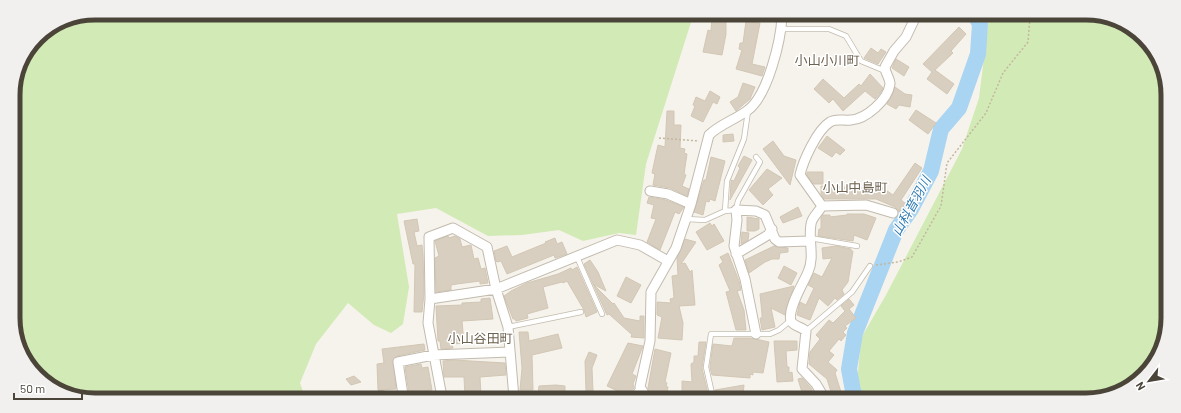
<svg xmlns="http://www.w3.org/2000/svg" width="1181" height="413" viewBox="0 0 1181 413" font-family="Barlow,'Noto Sans JP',sans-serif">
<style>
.green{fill:#d2eab5}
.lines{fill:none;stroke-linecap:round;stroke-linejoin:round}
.river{stroke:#a9d4f2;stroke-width:16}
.building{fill:#d8cfc1;stroke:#d3c7b4}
.service-casing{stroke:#c2bbae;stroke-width:6}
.minor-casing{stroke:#c2bbae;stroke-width:11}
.path{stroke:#c4b79f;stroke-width:1.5;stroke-dasharray:2 2;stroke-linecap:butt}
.service{stroke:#fff;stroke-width:4.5}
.minor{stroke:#fff;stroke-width:9}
.labels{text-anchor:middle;stroke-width:3;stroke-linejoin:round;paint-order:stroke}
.neighbourhood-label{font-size:13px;fill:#6e6250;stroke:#fff}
.water-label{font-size:13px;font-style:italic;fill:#2e7ab2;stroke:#fff}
.rim{fill:none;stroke:#4b4439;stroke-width:5}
</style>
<rect width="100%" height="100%" fill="#f6f3ec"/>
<path class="green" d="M95 13 693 16 646 164 636 235 619 233 583 241 559 230 522 235 488 236 436 208 397 214 409 287 403 324 391 333 374 325 348 303 316 344 300 383 305 397 69 396 33 372 15 334 13 89 22 58 41 33 64 19Z
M989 17H1112L1148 41 1167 84 1164 344 1136 383 1092 400 865 399 857 384 861 338 886 295 962 149 979 98Z"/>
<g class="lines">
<path class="river" d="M857 399 853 391 849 369 855 333 896 230 911 209 931 171 941 129 959 108 978 54 980 24 976 17"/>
</g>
<path class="building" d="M714 16H726V34L722 55 703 52 708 30 711 31 712 17Z
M746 21 760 23 752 64 765 67 762 76 736 69 742 50 739 49 740 43H743Z
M959 27 966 34 951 51 953 53 935 70 954 84 947 94 927 79 932 72 923 64Z
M871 48 878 53 881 49 886 52 878 64 864 58Z
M896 59 909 67 904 76 892 68Z
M870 74 883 88 880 93 875 99 865 91 843 111 833 99 829 103 814 89 823 79 844 98 859 84 861 86Z
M743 83 755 87 750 99 736 111 730 102 738 97Z
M895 87 905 94 912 95 910 107 899 105 896 109 887 104Z
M710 91 720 97 717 104 713 102 703 122 691 116 695 106 693 105 696 97 705 101Z
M916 110 936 123 928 134 909 120Z
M667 111H674V125H681L680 148 685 149 684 153 687 154 684 174 686 175 682 186 689 189 687 196 670 188 653 185 655 174 652 173 658 145 665 147Z
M733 134 734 141 723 142V135Z
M827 136 845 150 840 155 836 152 832 157 818 148Z
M773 141 784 156 796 160 790 185 763 149Z
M744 156 752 160 730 200 731 182V180L734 181 740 168 738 166Z
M711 157 725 161 715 201 710 199 709 202 706 201 703 215 694 212 704 180H706Z
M915 163 922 168 901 200 906 204 899 212 895 207 876 199H824L821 194V186L863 188 880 186 893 195Z
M767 169 782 178 768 189 773 195 763 205 749 190Z
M807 172H823V184H813L807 175Z
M649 197 666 200 684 207 679 214 675 212 660 250 647 242 656 219 651 218 654 205 647 203Z
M798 207 802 216 783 223 780 217Z
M847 214H864L876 218 867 240 854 235 853 241 818 236 819 229H821V218L823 215H830V217L847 215Z
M747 217 759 219V229L755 231H747Z
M417 219 419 231 414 232 417 246 422 245 423 255 424 293 422 312H414L415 264H413L404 221Z
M710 223 712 226 714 224 724 241 707 250 696 232Z
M742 232 749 233 748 240 741 244Z
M448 236 449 238 455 236 460 239 462 247 471 245 474 259 478 258 481 269 485 268 488 283 480 284V281L457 284 451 285V290L436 292 435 258 439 256 435 241Z
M555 238 557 244 562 242 567 254 555 258 554 255 507 274 501 261 497 262 496 261 494 251 507 246 512 257 546 243 545 242Z
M685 239 696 242 681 264 685 263 690 272 692 270 695 305 679 306 683 323 682 340 658 338 662 317 657 315V302L671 303 670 299 674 298 672 276 678 275 677 258Z
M774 246 788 248V252L780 253 779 259H772L765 262 749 273 745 260Z
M836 246 851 249V251H853L848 282 842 290 844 294 837 300 835 298 828 306 819 298 810 320 797 315 800 302 806 305 814 288 808 285 814 273 822 277 832 258 823 259 822 248Z
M728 253 739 281 741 290 737 291 744 310 746 330H736L726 292 730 291 719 265 723 262 720 257Z
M590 260 598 272 606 291 593 284 613 304 614 303 624 318 640 321V316H644V338L631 337 632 334 630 333 609 314 607 315 584 264Z
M784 266 797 273 791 285 778 278Z
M577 267 597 312 586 317 584 310 567 281 563 283 562 282 543 287 548 308 527 314 528 318 516 321 515 319H513L504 296 511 291 527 283 558 274 571 268 572 270Z
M626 277 641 285 631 303 617 296Z
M794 286 785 315 771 308 775 327 762 330 760 318H762V314L760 294Z
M490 298 493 319 462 321 464 343 452 344 453 348 441 349 440 341H438L436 306 462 305V303L481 302V299Z
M849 299 854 305 849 309 856 318 845 326 847 328 843 332 846 335 841 341 839 339 829 351 834 355 828 362 837 370 835 373 841 392 832 395 827 379 809 364 810 352 820 339 816 335 829 320 833 323 845 311 841 306Z
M519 332H528L529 341 558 334 562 348 532 355 533 390H520L522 368Z
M734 338H751L769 342 763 373 753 372V375L750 374V378L712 375 710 367 713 344 732 346Z
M774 341H797V350L786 351 787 367H789V373L792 372 793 381 777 382Z
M699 342H706L702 368 709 398H682V381L692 382 691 364 694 362V356H698Z
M628 343 643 346 632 374 636 376 633 384 634 388 628 396 607 386Z
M424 344 425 350 397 356 393 360 396 389 378 390 377 364 384 363 382 349Z
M655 349 671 353 665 382 667 383 666 386 668 387 666 398H653L648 388Z
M589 352 597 355 592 368 593 391H586L585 361Z
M454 360 505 363 506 375 480 377 481 396 465 397 464 377H444L443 361Z
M421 364 422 368 428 367 432 390 409 393 405 367Z
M354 376 361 382 351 385 346 379Z
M802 378 811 388 816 399H804L798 379Z
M556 385 565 386V395L538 394 539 386Z
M744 385 743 396 733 395 734 398H717L715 390Z"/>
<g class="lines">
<defs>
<path id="service" d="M781 29H829L846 36 861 61 885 71
M725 211 727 181 744 139 748 111
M686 219 705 220 725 211 736 210 738 201 760 162 756 157
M810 238 857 246
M577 257 602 314
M508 327 581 312
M806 331 852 292 870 266
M377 397 380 393 400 397
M514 397 547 398
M631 398 640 387
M713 398 706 367 711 334H770L779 330 791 320"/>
<path id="minor" d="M650 191 668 194 691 204
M822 206 866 205 893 213
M736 254 768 235 772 229
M430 299 429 237 453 228 487 247 496 289 508 327 514 398
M756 334 745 279 734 246 737 220 736 210 756 211 765 215 775 239 779 242 809 241
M405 397 403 395 398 362 433 355 510 352
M442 397 428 323 430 299 496 289 617 240 640 245 668 261
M647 398 640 387 650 341 651 292 676 248 691 204 709 135C720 124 735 120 748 110 768 95 781 40 782 16
M825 399 816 384 802 369 806 331C802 327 793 326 791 321 787 309 803 284 808 272 815 257 808 240 811 224 812 217 819 212 822 206L800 175C803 161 817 130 830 122 836 118 844 121 851 120 866 119 888 100 890 84 890 78 885 73 885 67L894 51 906 37 916 16"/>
</defs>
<use href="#service" class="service-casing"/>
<use href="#minor" class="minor-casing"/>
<path class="path" d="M659 138 699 141
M876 265 898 262 912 257 941 206 947 163 986 113 1003 73 1028 42 1030 17"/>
<use href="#service" class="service"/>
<use href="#minor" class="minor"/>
</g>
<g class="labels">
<g class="neighbourhood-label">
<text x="827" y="65">小山小川町</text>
<text x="855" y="192">小山中島町</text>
<text x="480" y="343">小山谷田町</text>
</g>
<g class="water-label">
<text transform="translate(911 206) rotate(-61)" y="5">山科音羽川</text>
</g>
</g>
<path d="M0 0H1181V413H0ZM95 20H1086A75 75 0 0 1 1161 95V318A75 75 0 0 1 1086 393H95A75 75 0 0 1 20 318V95A75 75 0 0 1 95 20Z" fill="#f1f0ef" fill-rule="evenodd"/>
<path class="rim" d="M95 20H1086A75 75 0 0 1 1161 95V318A75 75 0 0 1 1086 393H95A75 75 0 0 1 20 318V95A75 75 0 0 1 95 20Z"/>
<g transform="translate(1149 381) rotate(239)" stroke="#ffffff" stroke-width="3" paint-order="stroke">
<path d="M0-3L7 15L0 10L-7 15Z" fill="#4b4439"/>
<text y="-6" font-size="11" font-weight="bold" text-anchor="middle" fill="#4b4439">N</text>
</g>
<path d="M14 393v6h68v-6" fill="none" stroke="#4b4439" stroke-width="2"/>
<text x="20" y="393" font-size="12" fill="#4b4439" stroke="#ffffff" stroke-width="3" paint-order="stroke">50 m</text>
</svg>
